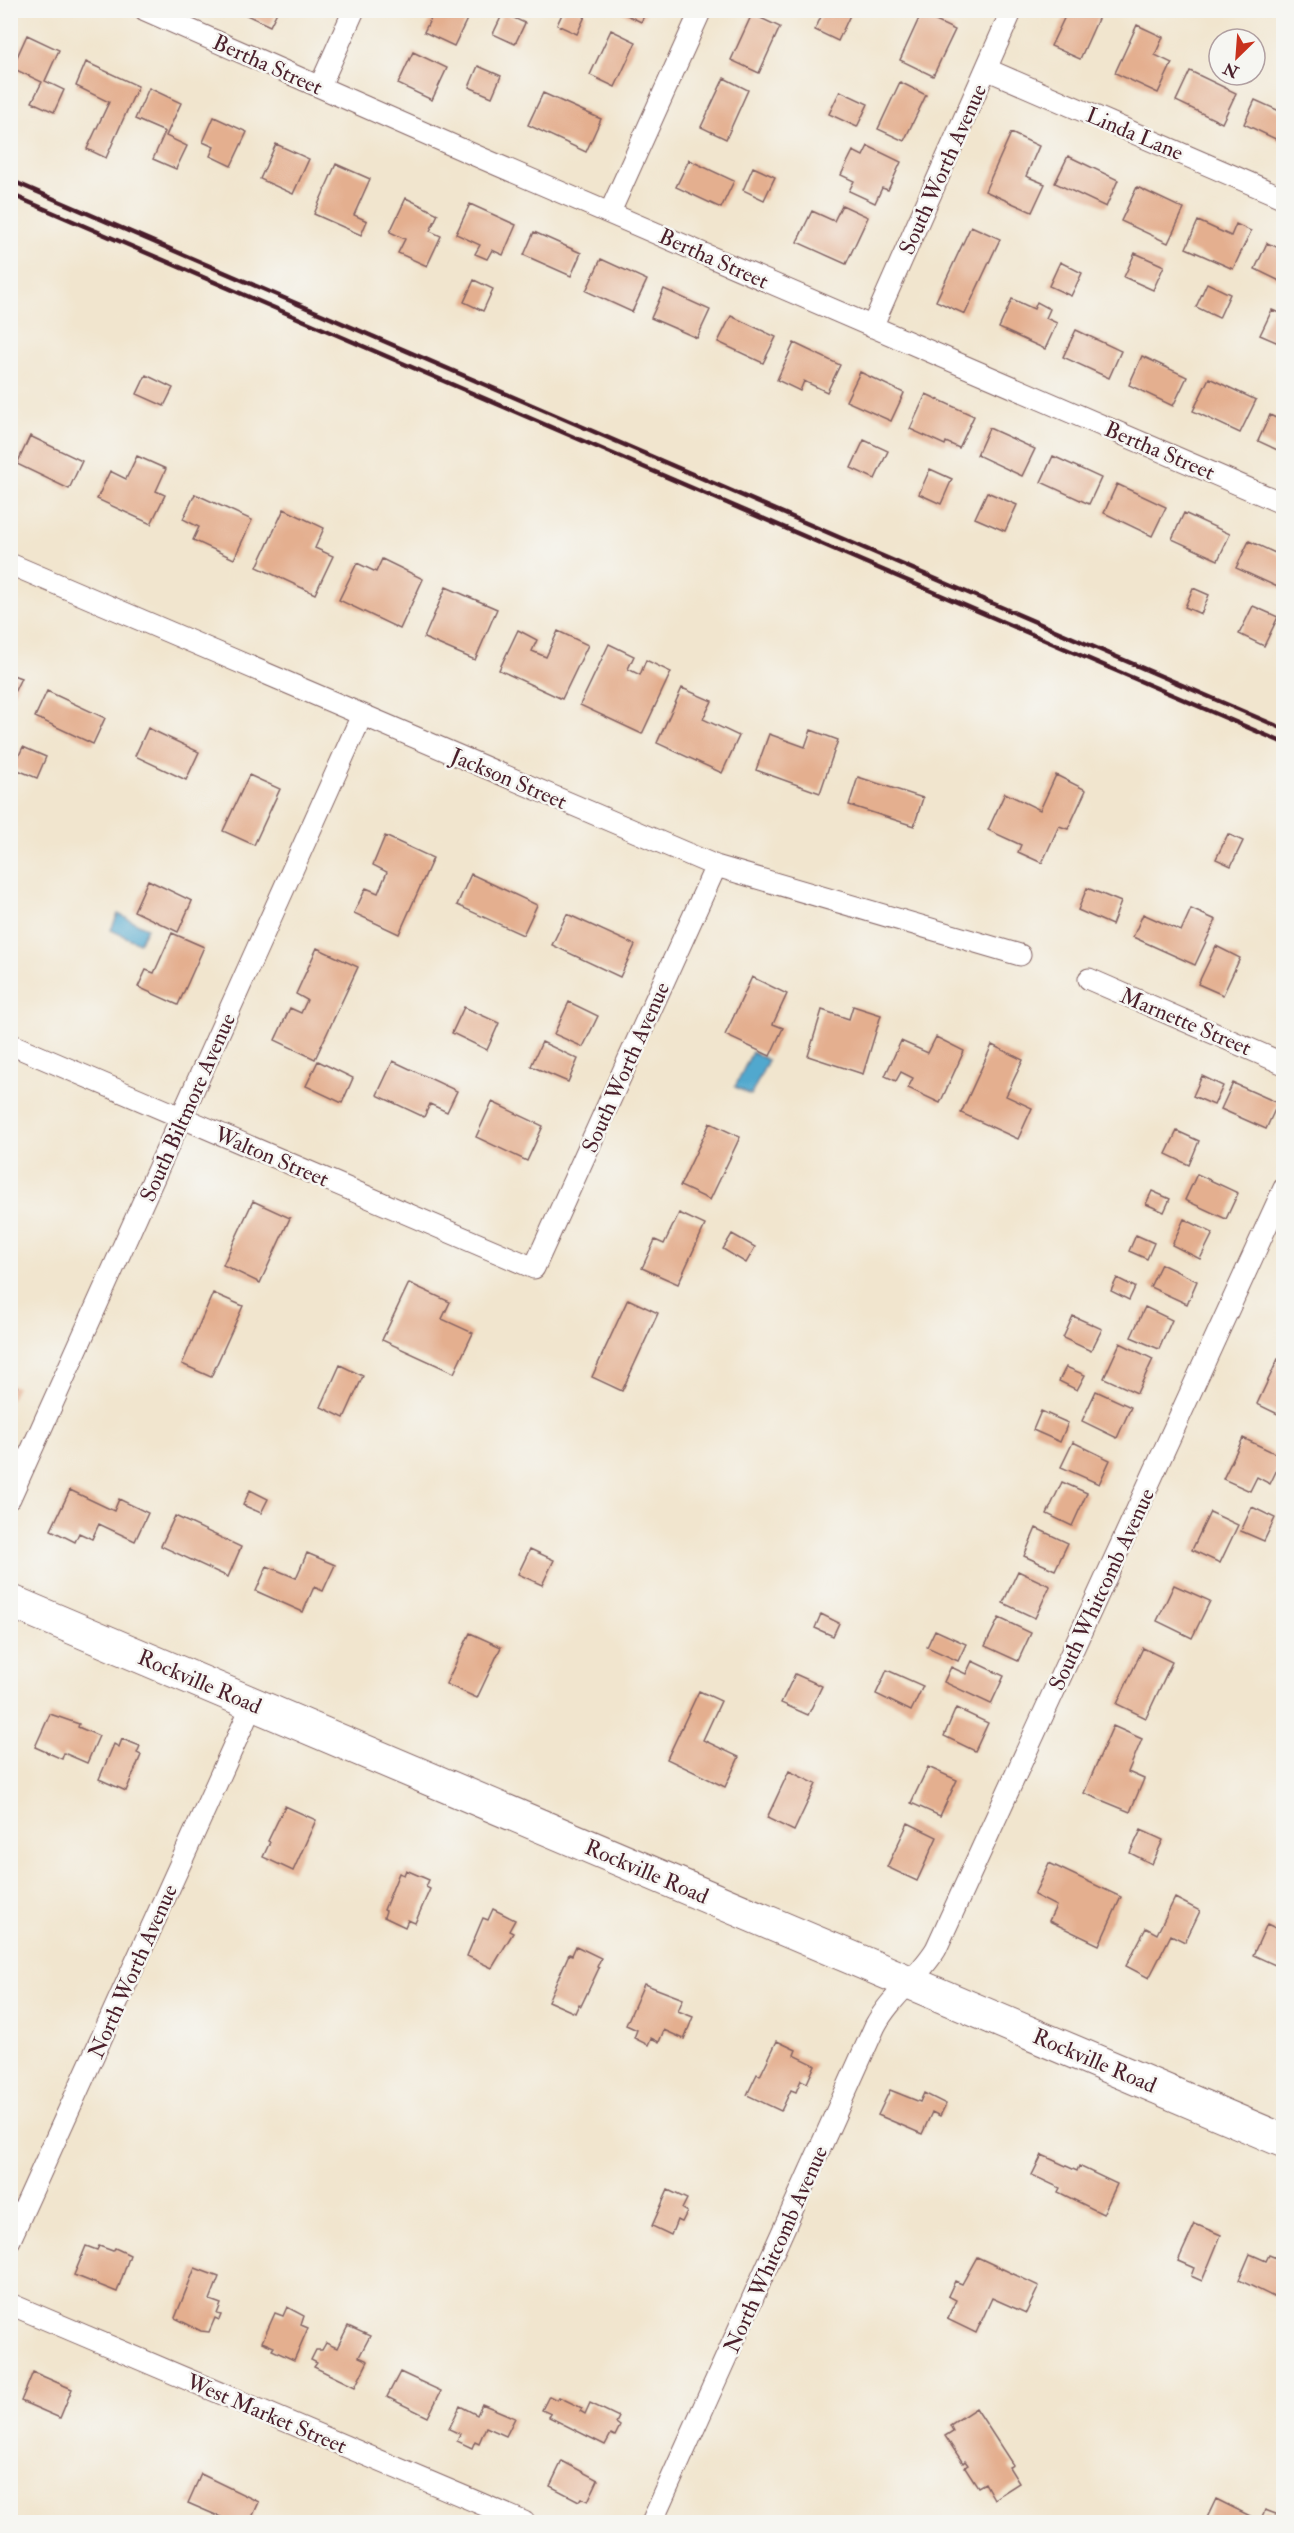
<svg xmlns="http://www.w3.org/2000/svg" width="1294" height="2533" viewBox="0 0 1294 2533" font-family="'IM FELL Double Pica',serif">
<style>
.water{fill:#51a8ce;stroke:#4e647c;stroke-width:1.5}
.building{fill:#e4af8f}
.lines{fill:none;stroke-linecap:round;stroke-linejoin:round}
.minor-casing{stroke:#846464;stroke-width:23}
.primary-casing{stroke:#846464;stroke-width:35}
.minor{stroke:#fff;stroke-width:21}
.primary{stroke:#fff;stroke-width:33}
.rail{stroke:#4a1f2b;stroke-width:4.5}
.labels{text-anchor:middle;stroke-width:5;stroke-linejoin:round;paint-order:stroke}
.street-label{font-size:22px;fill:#4a1f2b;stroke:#f6f6f2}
</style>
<rect width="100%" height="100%" fill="#f6f6f2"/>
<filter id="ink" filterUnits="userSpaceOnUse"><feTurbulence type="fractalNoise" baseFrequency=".0167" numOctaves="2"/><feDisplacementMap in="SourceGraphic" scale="12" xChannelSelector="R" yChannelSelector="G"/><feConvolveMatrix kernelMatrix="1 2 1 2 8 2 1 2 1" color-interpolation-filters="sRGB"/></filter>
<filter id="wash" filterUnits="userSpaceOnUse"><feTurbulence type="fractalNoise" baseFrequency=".008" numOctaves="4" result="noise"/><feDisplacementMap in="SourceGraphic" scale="24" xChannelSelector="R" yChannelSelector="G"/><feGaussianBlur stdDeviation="1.35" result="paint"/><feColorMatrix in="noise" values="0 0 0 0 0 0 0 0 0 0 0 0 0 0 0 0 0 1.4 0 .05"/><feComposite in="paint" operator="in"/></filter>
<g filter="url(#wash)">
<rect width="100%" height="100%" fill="#f1e5ce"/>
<path class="water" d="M118 914 147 928 139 943 111 930Z
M752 1052 768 1060 751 1095 735 1087Z"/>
<g id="blocks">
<path class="building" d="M236 10H278L270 26Z
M435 10H460L469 15 454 46 424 32Z
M564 10H578L586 14 577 34 557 25Z
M617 10H647L641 22Z
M824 10H840L850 15 838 41 815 30Z
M1068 10H1102L1080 59 1051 46Z
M503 13 525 23 515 44 493 34Z
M752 14 780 27 759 73 731 60Z
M921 14 955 30 933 76 900 60Z
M1137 25 1163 37 1155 55 1172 63 1158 93 1115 73Z
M611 30 636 42 615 87 590 75Z
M27 35 59 50 45 81 64 90 54 112 32 102 42 82 12 68Z
M413 52 447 68 432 100 398 84Z
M86 62 138 86 106 158 87 149 109 102 76 86Z
M478 66 501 76 492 97 469 87Z
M1190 71 1236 93 1222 123 1176 101Z
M1235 75H1249L1246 80Z
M724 78 748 90 726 139 701 127Z
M900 82 926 95 904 141 878 129Z
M149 88 181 103 166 136 187 146 176 169 153 159 165 132 135 119Z
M840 91 868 104 857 127 829 114Z
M543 93 601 119 586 152 528 125Z
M1255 100 1284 113V143L1244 124Z
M214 117 247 132 231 166 210 156 214 147 203 142Z
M1011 133 1039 146 1026 176 1045 184 1032 212 985 191Z
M276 144 309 159 293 194 260 179Z
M868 146 901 162 888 190 882 188 875 203 849 191 854 181 841 175 853 151 863 156Z
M1068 156 1118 180 1106 207 1055 183Z
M689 160 734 181 721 208 676 187Z
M336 164 370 179 354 215 367 221 361 235 314 214Z
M753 167 775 177 764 200 743 190Z
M1137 187 1184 209 1168 243 1121 221Z
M406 198 438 214 430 231 441 236 427 266 398 253 405 239 390 232Z
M470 204 516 225 503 255 492 250 487 259 475 254 480 245 456 234Z
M842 205 868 217 846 264 797 242 812 211 834 221Z
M1198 221 1231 236 1236 224 1251 231 1233 269 1186 248Z
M971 226 1000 239 965 314 936 301Z
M534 232 581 253 571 276 524 255Z
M1267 243 1284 250V283L1255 269Z
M1135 253 1164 266 1153 290 1124 277Z
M601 259 647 280 632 312 586 291Z
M1060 262 1082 273 1071 296 1049 286Z
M474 280 493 289 483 311 464 302Z
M1207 283 1230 294 1219 318 1196 307Z
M664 289 710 310 697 338 651 318Z
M1012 299 1034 309 1037 302 1050 309 1046 318 1057 323 1045 349 999 328Z
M1272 310 1284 315 1283 345 1260 335Z
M731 316 776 337 763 363 718 342Z
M1076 330 1121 351 1109 378 1063 357Z
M794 343 840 365 827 392 804 381 800 391 777 380Z
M1142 356 1187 377 1173 406 1129 385Z
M860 372 904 393 891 421 846 401Z
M146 375 173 388 164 406 137 394Z
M1209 378 1256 400 1240 433 1193 411Z
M926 394 974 416 959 448 946 442 945 445 910 429Z
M1270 415 1284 422V453L1258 441Z
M989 428 1035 449 1022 476 977 455Z
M30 436 82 461 69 489 17 464Z
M864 440 888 451 875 479 851 468Z
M137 456 166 469 156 491 165 495 151 524 97 499 110 471 126 479Z
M1053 456 1101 478 1089 504 1041 482Z
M930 469 952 479 941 504 919 494Z
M1117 484 1166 507 1152 536 1104 513Z
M987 492 1017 505 1005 531 975 518Z
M195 494 252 520 234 559 193 540 199 527 183 519Z
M284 509 324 528 315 548 333 556 315 594 257 567Z
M1184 513 1230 534 1218 560 1172 539Z
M1249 541 1284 557 1282 589 1236 568Z
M382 559 423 579 400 629 339 600 357 563 376 572Z
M446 587 497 609 475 660 424 638Z
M1193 588 1209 595 1201 614 1185 607Z
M1253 606 1278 617 1264 646 1239 634Z
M518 630 537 640 532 651 546 657 558 631 588 645 562 699 499 670Z
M609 644 634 656 628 669 640 675 646 660 671 672 642 734 580 705Z
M10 674 21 678 10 701Z
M682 688 712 701 703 719 739 736 722 773 657 743Z
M47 691 105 718 93 744 35 717Z
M148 728 199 752 186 780 135 756Z
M811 730 838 740 820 793 756 770 769 734 805 747Z
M23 747 46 757 37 778 13 768Z
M249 775 280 789 254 845 223 831Z
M1056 775 1086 790 1068 829 1059 826 1042 863 1018 852 1021 845 988 830 1005 793 1040 810Z
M858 777 923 798 914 826 849 805Z
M1228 834 1243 841 1231 866 1216 859Z
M385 836 433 858 399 934 354 913 366 888 378 893 387 872 373 865Z
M471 874 537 905 523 935 457 905Z
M148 880 192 901 178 932 134 911Z
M1087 888 1121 902 1112 925 1078 910Z
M1191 909 1216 920 1195 965 1133 937 1143 914 1181 931Z
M567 914 635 945 620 977 552 945Z
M172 933 204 947 178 1005 138 987 146 970 154 973Z
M1216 946 1240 958 1223 995 1198 984Z
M317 948 358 967 315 1059 275 1040 290 1008 301 1013 307 1000 296 994Z
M752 977 787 994 773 1024 783 1028 770 1056 725 1035Z
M569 1002 598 1016 583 1047 554 1034Z
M853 1006 881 1015 863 1074 808 1056 822 1010 849 1019Z
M464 1007 499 1023 487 1050 452 1033Z
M936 1037 964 1051 940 1103 908 1088 913 1078 901 1072 896 1081 885 1076 901 1041 928 1053Z
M542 1042 578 1059 568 1082 531 1066Z
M992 1045 1023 1060 1006 1096 1032 1108 1018 1139 961 1113Z
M318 1061 353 1078 342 1103 306 1086Z
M393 1061 457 1091 447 1112 430 1104 424 1117 377 1095Z
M1202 1076 1223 1086 1214 1105 1193 1096Z
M1233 1083 1278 1103 1266 1129 1221 1109Z
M492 1102 543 1126 527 1161 476 1137Z
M710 1123 740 1137 710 1200 680 1186Z
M1177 1131 1199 1141 1189 1165 1166 1154Z
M1197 1174 1238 1193 1226 1219 1185 1200Z
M1152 1191 1170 1199 1164 1212 1146 1204Z
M253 1201 290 1218 260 1283 223 1265Z
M679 1213 705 1225 678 1284 642 1268 655 1240 664 1244Z
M1184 1219 1213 1233 1200 1259 1172 1245Z
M732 1234 755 1247 746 1263 723 1249Z
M1136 1235 1154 1243 1147 1259 1129 1251Z
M1161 1264 1197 1281 1187 1304 1150 1287Z
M1117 1278 1135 1287 1129 1300 1111 1291Z
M409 1283 450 1302 442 1319 473 1333 454 1373 382 1340Z
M213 1293 243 1306 211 1377 182 1364Z
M628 1299 658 1313 622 1391 592 1377Z
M1145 1307 1172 1320 1159 1349 1131 1337Z
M1073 1316 1102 1329 1091 1351 1063 1338Z
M1120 1343 1153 1359 1137 1393 1104 1378Z
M1278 1359 1284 1361 1282 1416 1257 1404Z
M340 1365 363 1376 344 1418 321 1407Z
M1066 1367 1085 1375 1077 1390 1059 1381Z
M10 1384 17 1387 10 1401Z
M1096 1391 1131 1407 1117 1438 1082 1421Z
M1041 1411 1068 1423 1060 1442 1033 1430Z
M1243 1438 1283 1457 1270 1484 1257 1477 1250 1491 1223 1479Z
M1073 1442 1110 1460 1099 1484 1061 1467Z
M1062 1482 1087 1493 1072 1526 1047 1514Z
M70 1490 114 1511 119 1499 148 1513 135 1541 99 1524 92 1539 79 1533 75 1542 51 1530Z
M250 1490 268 1499 261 1513 243 1505Z
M1252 1507 1275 1518 1264 1541 1241 1531Z
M1210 1512 1238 1525 1220 1563 1192 1550Z
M175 1516 241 1547 228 1577 161 1546Z
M1036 1528 1068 1543 1055 1570 1024 1556Z
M530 1549 554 1560 542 1585 518 1574Z
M307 1553 335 1565 323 1591 314 1587 303 1612 256 1591 267 1566 296 1578Z
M1018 1571 1050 1586 1035 1618 1003 1603Z
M1174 1585 1210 1601 1192 1638 1157 1621Z
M821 1614 839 1623 833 1636 815 1628Z
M999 1618 1031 1633 1018 1661 985 1646Z
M935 1630 966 1644 958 1661 927 1647Z
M470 1633 501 1647 477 1698 446 1684Z
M1143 1648 1172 1662 1146 1718 1117 1704Z
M972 1661 1004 1676 991 1704 944 1682 951 1667 966 1674Z
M887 1670 923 1686 911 1711 876 1694Z
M795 1674 822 1686 808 1715 781 1703Z
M699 1691 721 1701 703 1740 739 1757 725 1787 667 1759Z
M956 1708 988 1723 975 1751 944 1736Z
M50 1714 79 1724 78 1727 99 1736 87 1763 64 1753 62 1759 35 1747Z
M1113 1726 1142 1739 1128 1772 1144 1779 1130 1812 1084 1793Z
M122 1739 140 1746 137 1753 141 1755 126 1791 99 1779 114 1744 119 1747Z
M928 1767 957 1780 940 1816 911 1803Z
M789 1771 816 1784 794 1831 767 1818Z
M285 1806 316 1820 293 1871 263 1857 270 1842 268 1841Z
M908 1823 937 1837 917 1881 887 1867Z
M1141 1830 1163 1840 1152 1864 1130 1853Z
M1049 1863 1121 1897 1099 1945 1049 1921 1056 1906 1034 1895Z
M406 1870 429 1880 426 1887 430 1889 415 1923 408 1920 405 1927 384 1917 386 1911 384 1910 399 1873 404 1875Z
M1175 1898 1200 1911 1185 1942 1171 1935 1149 1978 1126 1966 1146 1928 1157 1934Z
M493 1909 515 1920 509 1931 513 1933 492 1968 467 1956 483 1918 488 1920Z
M1267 1924 1284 1932V1969L1253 1955Z
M576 1946 601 1958 597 1967 599 1968 581 2006 579 2004 575 2013 548 2001 569 1954 572 1955Z
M644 1984 683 1999 678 2011 693 2017 684 2039 664 2030 659 2042 651 2038 648 2045 634 2038 637 2030 626 2025Z
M777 2041 796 2050 794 2055 815 2065 807 2083 801 2080 796 2092 791 2090 781 2111 747 2095 757 2074 760 2076Z
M890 2090 920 2102 924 2093 946 2104 940 2116 932 2112 922 2134 878 2115Z
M1042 2155 1077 2171 1079 2166 1117 2184 1103 2214 1058 2192 1060 2188 1032 2175Z
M668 2190 687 2199 682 2209 687 2212 682 2222 677 2220 671 2235 652 2226Z
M1195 2224 1221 2235 1202 2281 1191 2276 1194 2268 1178 2261Z
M86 2246 97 2250 99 2246 113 2251 115 2248 130 2255 117 2292 74 2275Z
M1250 2254 1266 2261 1269 2255 1284 2261 1282 2301 1239 2280Z
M977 2257 1039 2286 1026 2313 992 2298 976 2333 947 2319 956 2300 948 2296 955 2281 962 2284Z
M195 2268 219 2277 210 2300 221 2304 217 2314 221 2315 219 2320 215 2318 209 2332 201 2331 175 2318Z
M287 2307 304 2316 301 2325 308 2328 294 2360 272 2350 274 2347 262 2342 275 2313 283 2316Z
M348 2326 370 2336 359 2357 368 2361 355 2387 314 2367 317 2363 311 2360 316 2350H322L326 2343 337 2348Z
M33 2372 72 2389 60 2418 21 2401Z
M400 2372 441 2391 428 2417 387 2397Z
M549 2396 557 2400 559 2397 582 2408 580 2411 585 2414 590 2403 619 2417 616 2423 620 2426 615 2436 611 2434 605 2445 549 2417 551 2414 542 2410Z
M482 2404 515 2418 506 2436 486 2427 479 2443 475 2441 472 2448 457 2441 460 2434 449 2429 460 2406 477 2415Z
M976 2408 1013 2465 1009 2467 1019 2483 994 2499 985 2483 978 2487 965 2467 968 2465 965 2461 963 2463 945 2436 953 2431 950 2425Z
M562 2461 598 2480 588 2501 581 2498 579 2501 550 2486Z
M201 2474 259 2502 250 2522H232L188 2503Z
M1216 2499 1260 2521 1265 2510 1284 2517V2522H1205Z
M739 2517 751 2522H736Z"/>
</g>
</g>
<g filter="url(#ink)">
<use href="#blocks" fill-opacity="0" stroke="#846464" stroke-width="1.5"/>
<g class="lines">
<defs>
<path id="minor" d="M145 10 479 157 1284 504
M986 69 1284 198
M320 86 354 10
M610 212 701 10
M872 327 1012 10
M10 564 716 866 1020 955
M1089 979 1284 1064
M10 1044 534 1268 716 866
M10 1498 362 715
M10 2240 253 1703
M10 2304 524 2522
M652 2522 875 2026C891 1996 919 1977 936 1949L1284 1188"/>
<path id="primary" d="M10 1601 1284 2141"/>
</defs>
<use href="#minor" class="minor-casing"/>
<use href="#primary" class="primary-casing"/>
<use href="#minor" class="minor"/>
<use href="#primary" class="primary"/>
<path class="rail" d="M10 180 1284 729
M10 194 1284 743"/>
</g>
</g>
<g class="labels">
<g class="street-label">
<text transform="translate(268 64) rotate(24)" y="8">Bertha Street</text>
<text transform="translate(1135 133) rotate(23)" y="8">Linda Lane</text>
<text transform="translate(942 169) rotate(-66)" y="8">South Worth Avenue</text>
<text transform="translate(714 258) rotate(24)" y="8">Bertha Street</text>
<text transform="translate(1160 450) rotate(23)" y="8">Bertha Street</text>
<text transform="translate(509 778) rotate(23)" y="8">Jackson Street</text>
<text transform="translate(1186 1021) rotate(23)" y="8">Marnette Street</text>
<text transform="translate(625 1067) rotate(-66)" y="8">South Worth Avenue</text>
<text transform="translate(187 1107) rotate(-66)" y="8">South Biltmore Avenue</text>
<text transform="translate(272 1156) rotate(23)" y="8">Walton Street</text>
<text transform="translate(1101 1589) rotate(-65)" y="8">South Whitcomb Avenue</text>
<text transform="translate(200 1681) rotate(23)" y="8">Rockville Road</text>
<text transform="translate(647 1871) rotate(23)" y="8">Rockville Road</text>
<text transform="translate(132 1971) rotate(-66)" y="8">North Worth Avenue</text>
<text transform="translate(1095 2060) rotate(23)" y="8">Rockville Road</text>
<text transform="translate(775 2249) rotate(-66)" y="8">North Whitcomb Avenue</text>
<text transform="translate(267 2413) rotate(23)" y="8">West Market Street</text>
</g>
</g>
<rect width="1294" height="2533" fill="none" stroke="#f6f6f2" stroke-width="36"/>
<g transform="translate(1237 57) rotate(205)"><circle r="28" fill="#f6f6f2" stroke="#b1a0a2" stroke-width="1.5"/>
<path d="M0-4.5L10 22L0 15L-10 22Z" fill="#c8321e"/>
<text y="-9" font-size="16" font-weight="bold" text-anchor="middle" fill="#4a1f2b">N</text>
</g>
</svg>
